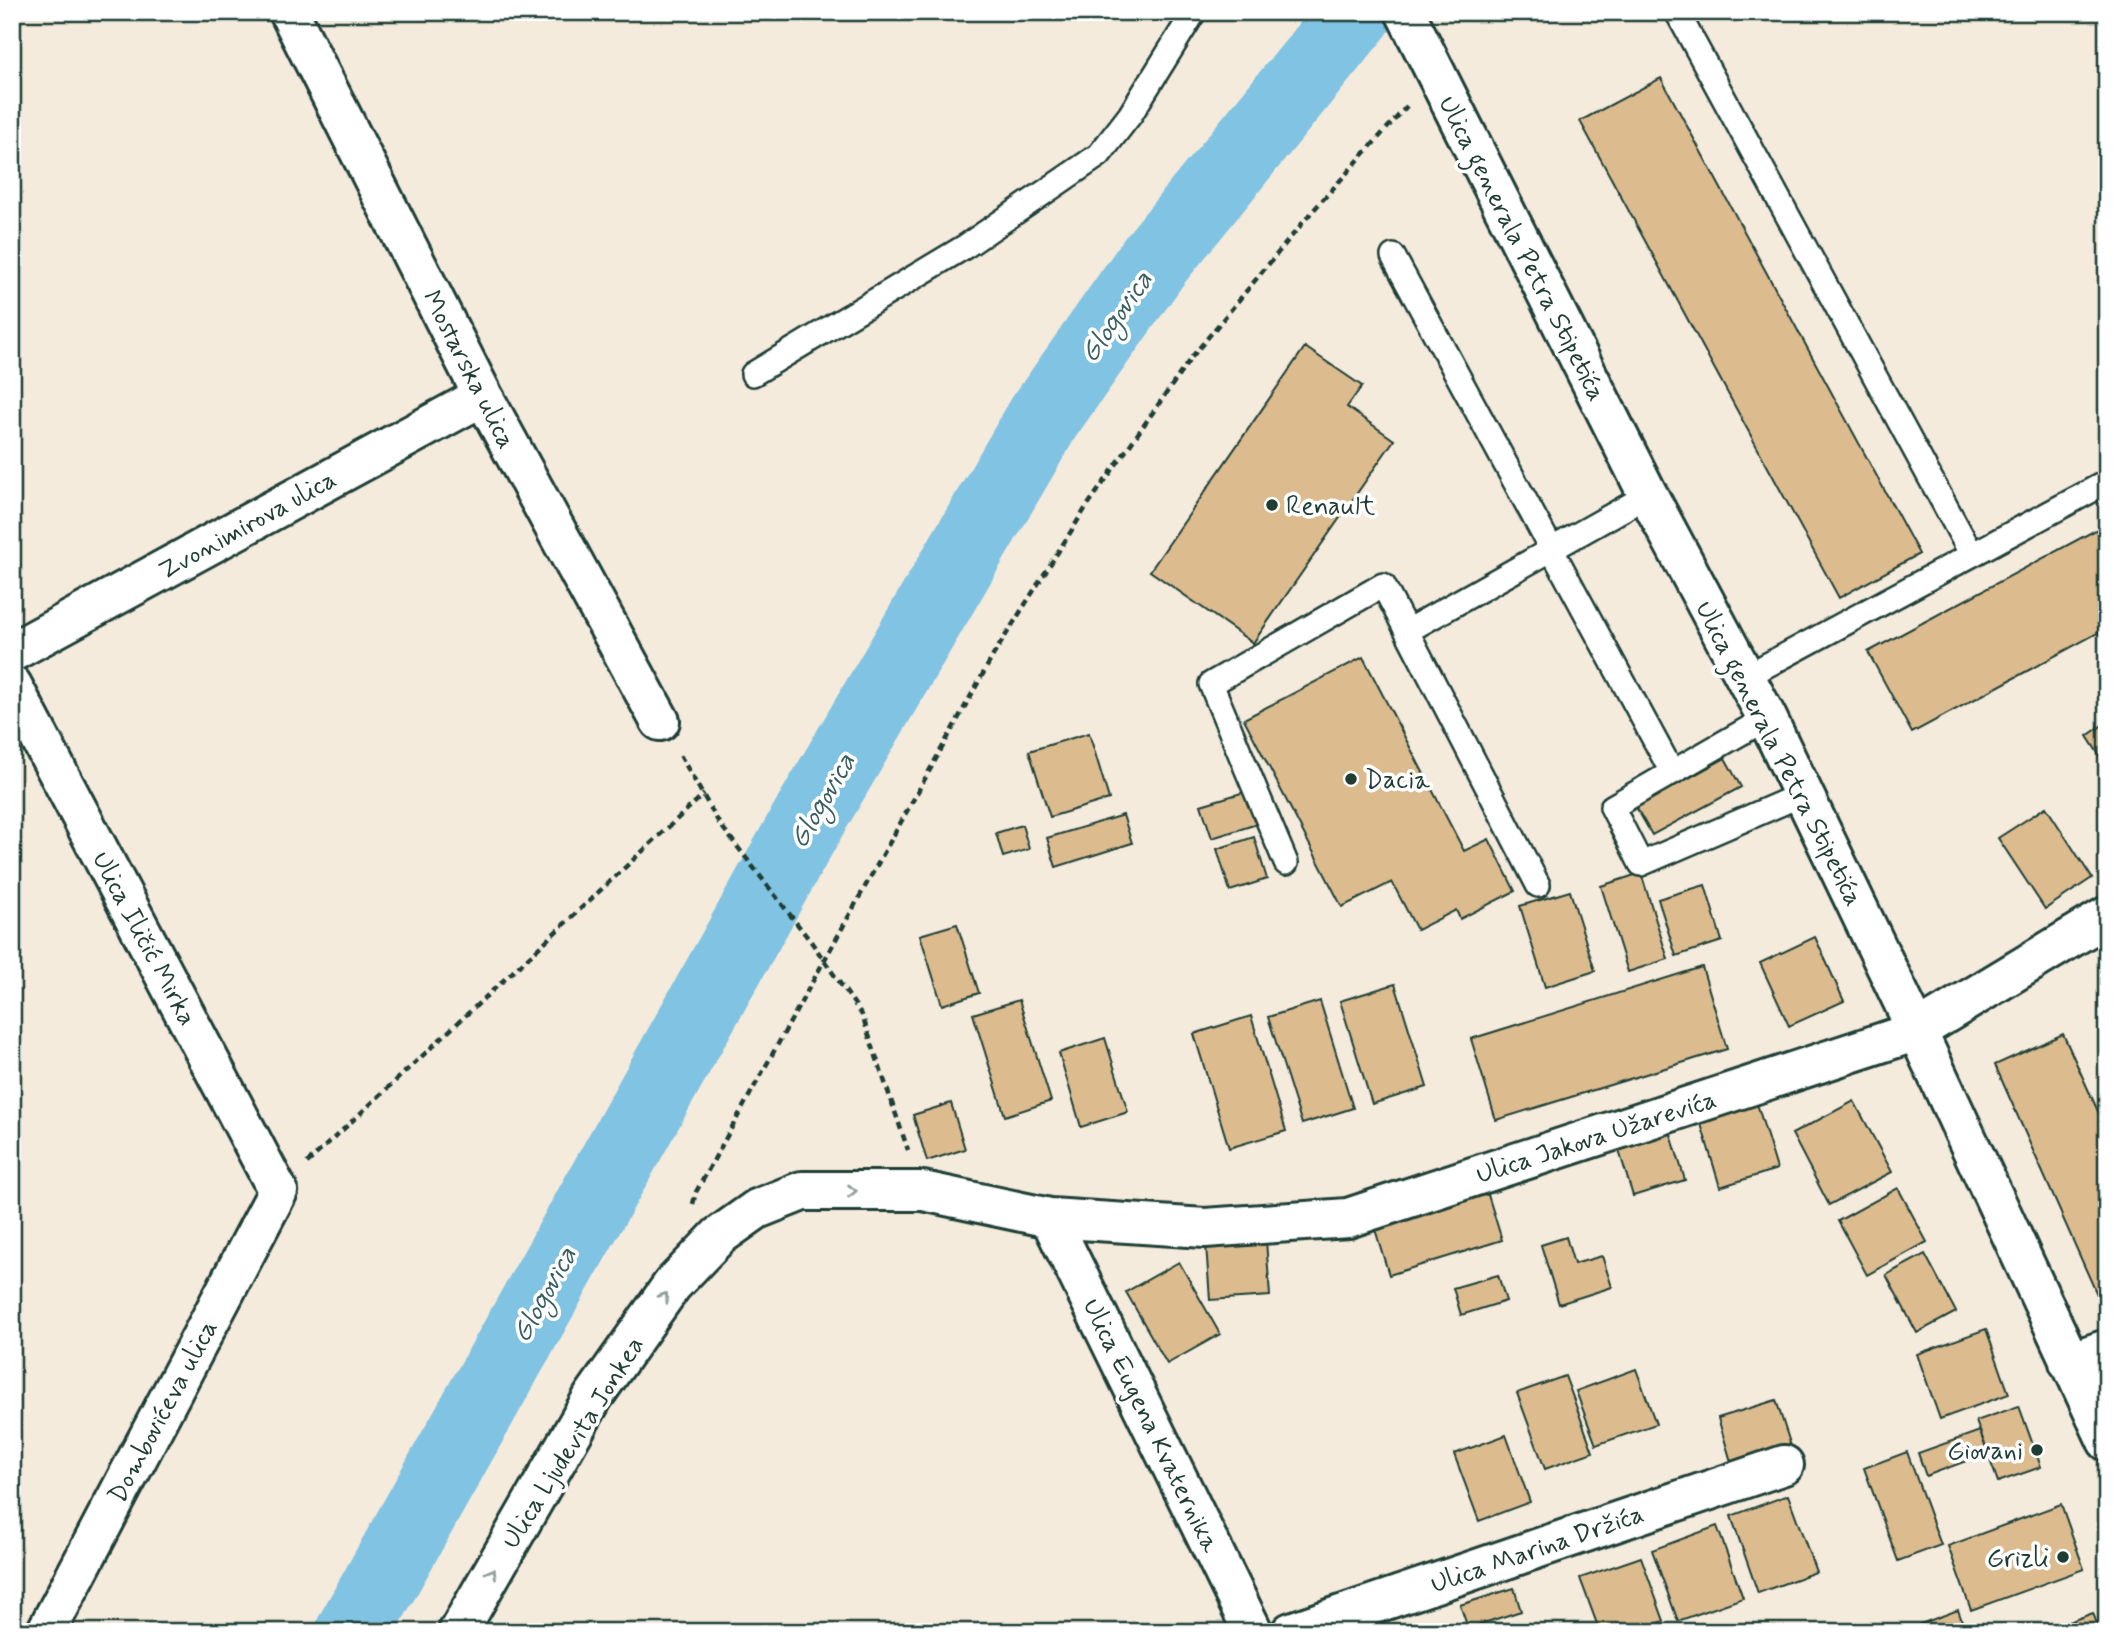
<svg xmlns="http://www.w3.org/2000/svg" width="2119" height="1644" viewBox="0 0 2119 1644" font-family="Mynerve,sans-serif">
<style>
.lines{fill:none;stroke-linecap:round;stroke-linejoin:round}
.river{stroke:#81c3e2;stroke-width:75}
.building{fill:#dcbc8f;stroke:#1f3d34;stroke-width:2}
.lane-casing{stroke:#1f3d34;stroke-width:28}
.street-casing{stroke:#1f3d34;stroke-width:44}
.path{stroke:#1f3d34;stroke-width:4.5;stroke-dasharray:7 5;stroke-linecap:butt}
.lane{stroke:#fff;stroke-width:23}
.street{stroke:#fff;stroke-width:38}
.oneway{stroke:#8f9e9a}
.poi-dot{fill:#1f3d34;stroke:#fff;stroke-width:2.5}
.labels{text-anchor:middle;stroke-width:7;stroke-linejoin:round;paint-order:stroke}
.street-label{font-size:26px;fill:#1f3d34;stroke:#fff}
.poi-label{font-size:26px;fill:#1f3d34;stroke:#fff;text-anchor:start}
.water-label{font-size:28px;font-style:italic;fill:#385e60;stroke:#fff}
</style>
<rect width="100%" height="100%" fill="#f4ebdd"/>
<filter id="ink" filterUnits="userSpaceOnUse"><feTurbulence type="fractalNoise" baseFrequency=".0143" numOctaves="2"/><feDisplacementMap in="SourceGraphic" scale="14" xChannelSelector="R" yChannelSelector="G"/><feConvolveMatrix kernelMatrix="1 2 1 2 8 2 1 2 1" color-interpolation-filters="sRGB"/></filter>
<g filter="url(#ink)">
<g class="lines">
<path class="river" d="M353 1632 807 822 1044 417 1154 261 1357 12"/>
</g>
<path class="building" d="M1661 78 1919 554 1839 598 1580 121Z
M1305 347 1362 386 1347 407 1394 440 1253 643 1150 571Z
M2107 524V628L1912 733 1868 652Z
M1363 657 1464 851 1489 839 1515 891 1460 919 1456 910 1417 930 1392 882 1342 907 1244 719Z
M2107 722V767L2087 736Z
M1089 733 1109 799 1050 817 1029 751Z
M1725 758 1741 787 1652 835 1636 807Z
M1248 791 1257 824 1212 838 1201 805Z
M2046 807 2092 878 2045 909 1998 838Z
M1123 815 1132 843 1056 867 1047 838Z
M1022 825 1029 849 1003 857 996 833Z
M1254 837 1267 879 1230 891 1217 849Z
M1641 873 1668 959 1628 972 1601 886Z
M1705 885 1722 941 1676 956 1658 899Z
M1570 891 1595 971 1545 987 1520 906Z
M957 924 979 993 942 1005 920 935Z
M1815 937 1844 1001 1789 1026 1760 963Z
M1702 967 1727 1049 1496 1120 1471 1039Z
M1395 984 1427 1087 1372 1104 1340 1001Z
M1019 1000 1051 1101 1005 1116 973 1014Z
M1320 1001 1353 1108 1302 1124 1268 1017Z
M1251 1016 1286 1131 1229 1148 1194 1034Z
M2063 1034 2107 1131V1295L2099 1299 1995 1065Z
M1105 1038 1128 1112 1081 1127 1059 1053Z
M1755 1097 1777 1169 1720 1187 1698 1114Z
M1854 1101 1892 1172 1829 1205 1792 1134Z
M951 1103 965 1149 927 1161 913 1115Z
M1669 1128 1685 1180 1633 1196 1617 1144Z
M1484 1182 1502 1240 1389 1275 1371 1216Z
M1898 1188 1927 1242 1867 1275 1838 1221Z
M1566 1237 1574 1264 1602 1256 1612 1287 1559 1304 1541 1245Z
M1266 1240 1270 1296 1210 1300 1206 1244Z
M1925 1254 1956 1312 1917 1333 1886 1275Z
M1179 1262 1220 1334 1167 1364 1126 1292Z
M1498 1275 1506 1301 1461 1315 1453 1288Z
M1986 1329 2009 1394 1940 1419 1917 1354Z
M1636 1369 1656 1424 1596 1445 1576 1391Z
M1565 1376 1593 1452 1545 1469 1517 1393Z
M1776 1400 1791 1446 1732 1465 1718 1418Z
M2019 1406 2041 1467 1998 1482 1976 1421Z
M1980 1431 1988 1453 1926 1476 1918 1453Z
M1506 1435 1530 1502 1479 1521 1454 1454Z
M1907 1452 1941 1545 1898 1561 1864 1468Z
M1788 1495 1816 1572 1758 1593 1731 1516Z
M2061 1504 2084 1569 1971 1610 1948 1546Z
M1717 1526 1743 1598 1678 1621 1652 1550Z
M1641 1557 1664 1621 1635 1632H1600L1580 1578Z
M1514 1588 1521 1611 1468 1628 1460 1605Z
M1958 1610 1966 1632H1905L1904 1630Z
M2093 1613 2100 1632H2041Z"/>
<g class="lines">
<defs>
<path id="lane" d="M1677 12 1972 555
M1393 256 1672 772
M753 374 966 246 1099 155 1130 115 1194 12
M1407 631 1648 495
M1745 677 2107 482
M1767 718 1612 807 1641 864 1803 794
M1286 863 1211 684 1383 585 1538 885"/>
<path id="street" d="M289 12 483 396 660 721
M1405 12 1648 495 1767 718 1917 1031 2107 1441
M12 652 483 396
M12 685 278 1191 46 1632
M1050 1218 1253 1632
M2069 1362 2107 1349
M458 1632 593 1397 672 1285 719 1236 757 1209 802 1191H923L1050 1218 1205 1228 1348 1218 1917 1031 2107 916
M1291 1632 1784 1465"/>
</defs>
<use href="#lane" class="lane-casing"/>
<use href="#street" class="street-casing"/>
<path class="path" d="M680 755 719 823 812 943 862 1015 908 1150
M307 1163 704 794
M693 1204 696 1192 994 654 1085 509 1191 358 1310 214 1407 106"/>
<use href="#lane" class="lane"/>
<use href="#street" class="street"/>
</g>
<defs><path id="oneway-chevron" d="M-2-3.5L2.5 0L-2 3.5" fill="none" stroke-width="1.6" stroke-linecap="round" stroke-linejoin="round" transform="scale(1.75)"/></defs>
<g class="oneway">
<use href="#oneway-chevron" transform="translate(852 1191)"/>
<use href="#oneway-chevron" transform="translate(664 1297) rotate(-55)"/>
<use href="#oneway-chevron" transform="translate(492 1573) rotate(-60)"/>
</g>
</g>
<g class="poi-dot">
<circle cx="1272" cy="505" r="7"/>
<circle cx="1351" cy="779" r="7"/>
<circle cx="2037" cy="1450" r="7"/>
<circle cx="2063" cy="1557" r="7"/>
</g>
<g class="labels">
<g class="street-label">
<text transform="translate(1523 248) rotate(63)" y="9">Ulica generala Petra Stipetića</text>
<text transform="translate(470 369) rotate(63)" y="9">Mostarska ulica</text>
<text transform="translate(247 524) rotate(-29)" y="9">Zvonimirova ulica</text>
<text transform="translate(1780 753) rotate(63)" y="9">Ulica generala Petra Stipetića</text>
<text transform="translate(145 938) rotate(62)" y="9">Ulica Iličić Mirka</text>
<text transform="translate(1596 1136) rotate(-18)" y="9">Ulica Jakova Užarevića</text>
<text transform="translate(162 1411) rotate(-62)" y="9">Dombovićeva ulica</text>
<text transform="translate(1152 1425) rotate(64)" y="9">Ulica Eugena Kvaternika</text>
<text transform="translate(572 1442) rotate(-58)" y="9">Ulica Ljudevita Jonkea</text>
<text transform="translate(1537 1548) rotate(-19)" y="9">Ulica Marina Držića</text>
</g>
<g class="poi-label">
<text x="1286" y="514">Renault</text>
<text x="1365" y="788">Dacia</text>
<text x="2023" y="1459" text-anchor="end">Giovani</text>
<text x="2049" y="1566" text-anchor="end">Grizli</text>
</g>
<g class="water-label">
<text transform="translate(1115 316) rotate(-55)" y="10">Glogovica</text>
<text transform="translate(821 800) rotate(-60)" y="10">Glogovica</text>
<text transform="translate(543 1294) rotate(-61)" y="10">Glogovica</text>
</g>
</g>
<rect width="2119" height="1644" fill="none" stroke="#fff" stroke-width="42"/>
<rect x="21" y="21" width="2077" height="1602" fill="none" stroke="#1f3d34" stroke-width="2.5" filter="url(#ink)"/>
</svg>
